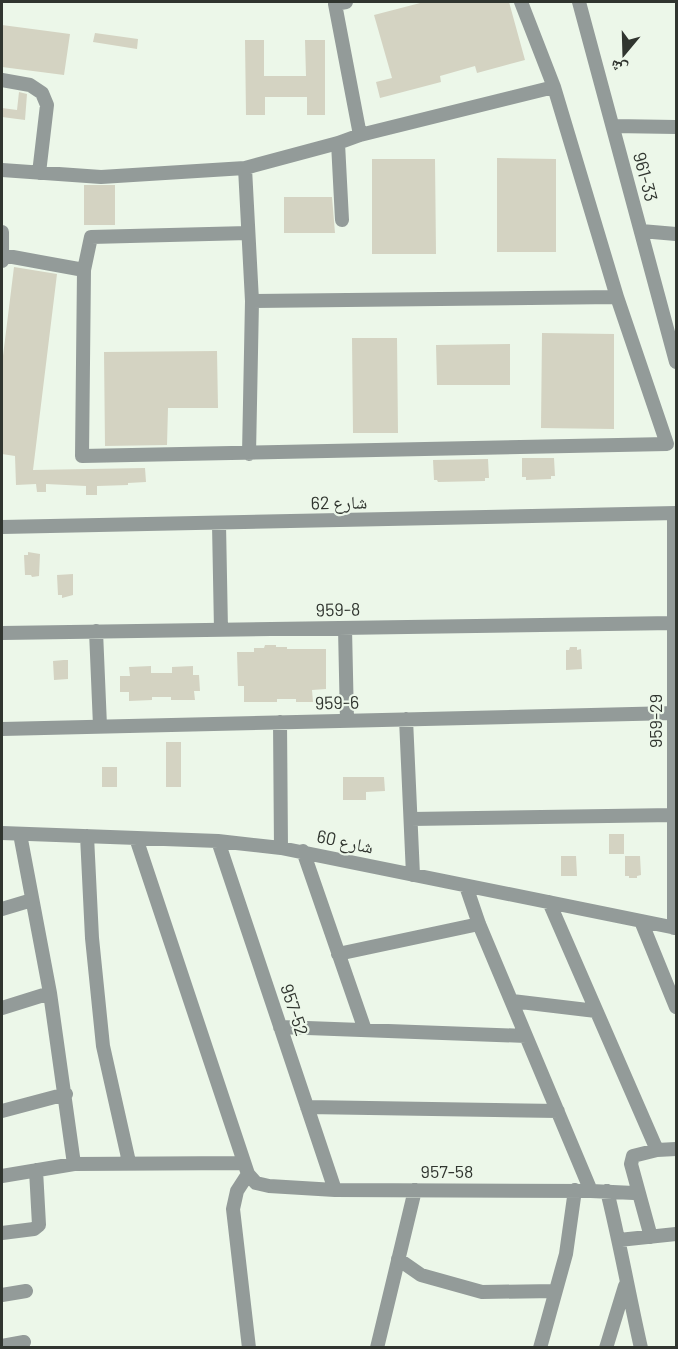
<svg xmlns="http://www.w3.org/2000/svg" width="678" height="1349" viewBox="0 0 678 1349" font-family="Barlow,'Noto Naskh Arabic',sans-serif">
<style>
.building{fill:#d4d3c2}
.lines{fill:none;stroke-linecap:round;stroke-linejoin:round}
.minor{stroke:#939b99;stroke-width:14}
.labels{text-anchor:middle;stroke-width:4.5;stroke-linejoin:round;paint-order:stroke}
.street-label{font-size:18px;fill:#30352f;stroke:#ecf7e9}
</style>
<rect width="100%" height="100%" fill="#ecf7e9"/>
<path class="building" d="M424 2H509L525 60 477 73 475 66 440 76 441 82 380 98 376 82 392 78 374 15Z
M2 25 70 34 64 75 2 67Z
M95 33 138 39 137 49 93 42Z
M245 40H264V76H306L305 40H325V115H307V97H265V115H246Z
M19 92 27 94 25 120 2 117V108L17 110Z
M497 158 556 159V252H497Z
M372 159H435L436 254H372Z
M84 185H115V225H84Z
M284 197H332L335 233H284Z
M14 267 57 274 33 470 145 468 146 482 128 483V485L97 486V495H86V486L46 484V492H37L36 484 16 485 15 456 2 454V364Z
M542 333 614 334V429L541 428Z
M352 338H397L398 433H353Z
M510 344V385H437L436 345Z
M217 351 218 408H168L167 445 105 446 104 352Z
M522 458H554L555 476H551V479L526 480V477H522Z
M488 459 489 478H485V481L438 482 437 480H434L433 460Z
M28 552 40 554 39 576 32 577 31 575H25L24 555H28Z
M73 574V595L62 598V595H58L57 575Z
M265 645H276V647H287V649H326V689L312 690 313 702H296V699H277V702H244V686H238L237 652H254V648H264Z
M570 647H577V650L581 649 582 669 566 670V650H569Z
M64 660H68V679L54 680 53 661Z
M151 666V673H172V667L193 666V675H199L200 691H194L195 700H171V697H152V700L129 701V692H120V676H130L129 667Z
M166 742H181V787H166Z
M102 767H117V787H102Z
M343 777H384L385 791 366 792V800H343Z
M609 834H624V854H609Z
M561 856H576L577 876H561Z
M625 856H640L641 875 637 876V878H629V876H625Z"/>
<g class="lines">
<path class="minor" d="M346 2 335 4 360 135
M579 2 676 362
M2 80 30 85 42 93 47 105 39 173
M613 126 676 127
M338 143 342 220
M245 168 252 301 249 454
M2 170 101 177 245 168 338 143 360 135 554 87
M641 231 676 234
M2 232V261
M248 233 91 237 84 270 82 456 667 444 617 297 554 87 521 2
M2 255 84 270
M252 301 617 297
M674 514V928
M219 524 221 630
M2 527 676 513
M345 628 347 721
M96 631 100 726
M2 633 674 623
M406 719 413 875
M280 722 281 848
M2 729 674 713
M411 819 674 815
M2 833 218 841 281 848 676 928
M20 834 50 993 74 1164
M87 836 92 938 103 1046 129 1162
M136 838 248 1174 256 1183 269 1186 335 1190 591 1191 634 1193 638 1190
M218 841 335 1190
M303 851 365 1030
M466 886 479 924 591 1191
M549 902 657 1150
M2 909 32 900
M641 921 676 1007
M338 954 479 924
M512 1001 596 1011
M2 1008 50 993
M280 1027 526 1036
M307 1107 558 1111
M2 1111 66 1094
M248 1174 237 1191 233 1209 249 1348
M2 1176 74 1164 244 1163
M607 1191C620 1243 629 1295 641 1348
M2 1233 34 1229 39 1225 36 1170
M651 1237 631 1164 633 1156 657 1150 676 1149
M619 1240 676 1234
M398 1259 421 1275 482 1292 555 1291
M2 1295 26 1291
M2 1346 24 1342
M377 1348 415 1190
M540 1348 566 1254 575 1190
M606 1348 625 1286"/>
</g>
<g class="labels">
<g class="street-label">
<text transform="translate(645 177) rotate(75)" y="6">961-33</text>
<text transform="translate(339 503) rotate(-1)" y="6">شارع 62</text>
<text transform="translate(338 610) rotate(-1)" y="6">959-8</text>
<text transform="translate(337 703) rotate(-1)" y="6">959-6</text>
<text transform="translate(656 721) rotate(-90)" y="6">959-29</text>
<text transform="translate(345 842) rotate(12)" y="6">شارع 60</text>
<text transform="translate(294 1010) rotate(72)" y="6">957-52</text>
<text x="447" y="1178">957-58</text>
</g>
</g>
<rect width="678" height="1349" fill="none" stroke="#30352f" stroke-width="6"/>
<g transform="translate(624 54) rotate(199)" stroke="#ecf7e9" stroke-width="4.5" paint-order="stroke">
<path d="M0-4.5L10 22L0 15L-10 22Z" fill="#30352f"/>
<text y="-9" font-size="16" font-weight="bold" text-anchor="middle" fill="#30352f">ش</text>
</g>
</svg>
